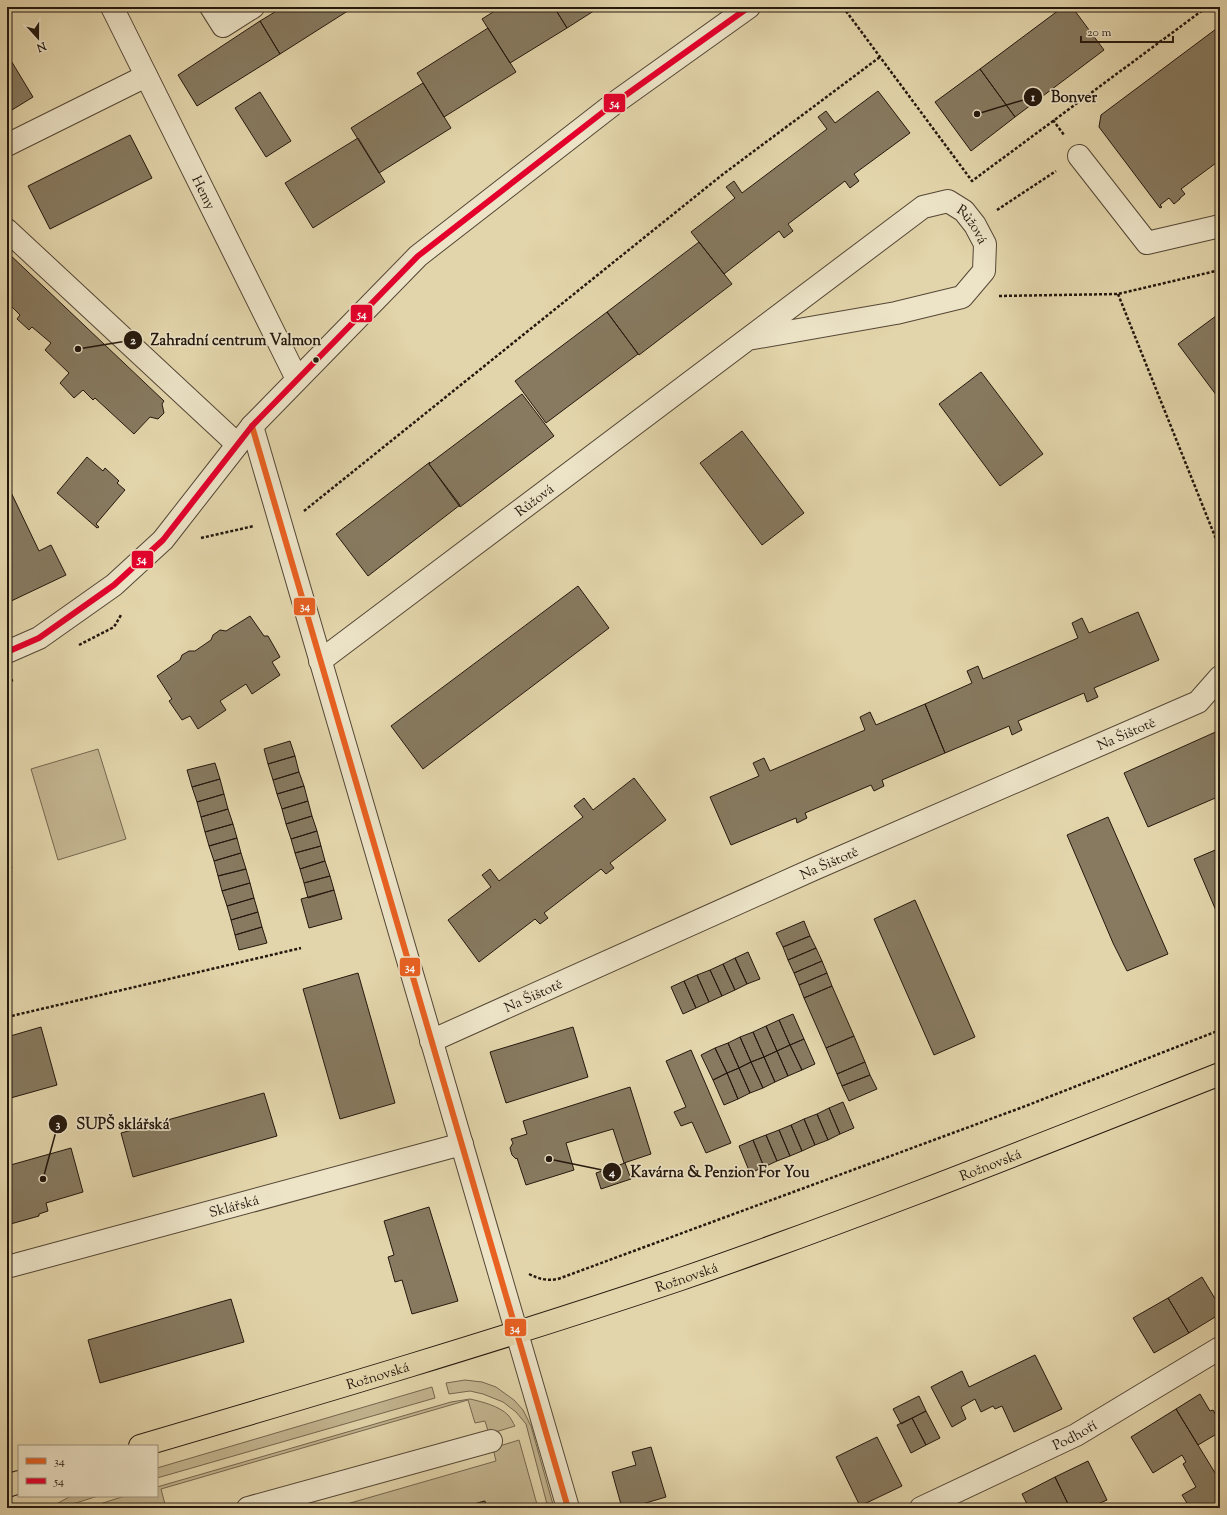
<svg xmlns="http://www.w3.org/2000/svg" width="1227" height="1515" viewBox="0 0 1227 1515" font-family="'Sorts Mill Goudy',serif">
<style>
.green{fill:#c3b590;stroke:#74664f}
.building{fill:#877a60;stroke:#24180e}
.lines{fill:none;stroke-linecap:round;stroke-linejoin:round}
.minor-casing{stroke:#544735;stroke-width:24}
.major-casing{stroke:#24180e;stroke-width:24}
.path{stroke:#24180e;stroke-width:2.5;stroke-dasharray:3 2;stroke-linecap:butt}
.minor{stroke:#ede4c8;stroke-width:22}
.major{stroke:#e3d5ab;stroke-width:22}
.bus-1-casing{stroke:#ede4c8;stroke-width:9}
.bus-2-casing{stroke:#ede4c8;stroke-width:9}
.bus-1{stroke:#e86121;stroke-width:6}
.bus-2{stroke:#e4002b;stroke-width:6}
.bus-dot{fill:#24180e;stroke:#ede4c8;stroke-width:1.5}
.labels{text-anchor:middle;stroke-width:3;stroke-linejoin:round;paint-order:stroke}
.street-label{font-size:14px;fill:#24180e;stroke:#ede4c8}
.leader{fill:none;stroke:#24180e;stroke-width:1.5}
.callout-dot{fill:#24180e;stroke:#ede4c8;stroke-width:1.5}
.mark-label{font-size:12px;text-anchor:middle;font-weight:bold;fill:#fff}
.callout-label{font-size:15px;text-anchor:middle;font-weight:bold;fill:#24180e;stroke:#ede4c8;stroke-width:3;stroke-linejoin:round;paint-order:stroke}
.line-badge{stroke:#ede4c8;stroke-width:1.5}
.badge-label{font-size:11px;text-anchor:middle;font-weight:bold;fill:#fff}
</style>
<rect width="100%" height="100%" fill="#e3d5ab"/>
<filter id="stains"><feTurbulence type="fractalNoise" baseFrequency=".005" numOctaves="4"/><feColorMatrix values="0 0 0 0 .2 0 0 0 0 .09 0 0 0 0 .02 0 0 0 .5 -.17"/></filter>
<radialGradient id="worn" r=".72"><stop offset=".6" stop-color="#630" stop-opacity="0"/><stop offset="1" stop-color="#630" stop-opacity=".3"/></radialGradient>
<path class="green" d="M98 749 126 839 58 860 31 769Z
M465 1380 482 1382 496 1387 514 1400 523 1410 531 1426 554 1508H548L526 1424 516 1412 503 1402 483 1394 470 1391 449 1394 446 1383Z
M432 1387 435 1398 157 1478V1468Z
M470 1399C483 1402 499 1406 508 1415 511 1418 513 1423 515 1426L489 1434 485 1421 475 1423 468 1400 161 1489 166 1508H87L125 1496H157V1487L451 1402Z
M519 1440 538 1508H487L484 1501 460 1508H333L496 1461 493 1448Z
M71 1496H98L60 1508H49Z"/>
<path class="building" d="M283 7H354L280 54 260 21Z
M501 7H554L567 28 510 63 482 19Z
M554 7H600L567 28Z
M1063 7H1072L1104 50 1015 117 980 69Z
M260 21 280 54 197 106 178 75Z
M1220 26V160L1181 189 1185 194 1180 198V199L1174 204 1169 198 1160 205 1162 207 1160 208 1099 127 1101 115Z
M488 28 516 72 444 117 417 73Z
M7 54 33 97 7 113Z
M980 69 1015 117 971 151 935 102Z
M423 83 451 128 379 173 351 128Z
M878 91 910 133 854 174 859 181 850 188 845 181 788 224 793 231 784 238 779 231 724 274 691 232 735 198 726 187 734 181 742 193 827 129 818 117 826 111 835 123Z
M260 92 291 141 266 157 235 108Z
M130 135 152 178 50 229 28 186Z
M358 138 385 182 313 228 285 183Z
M699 242 732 284 639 355 607 312Z
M7 252 164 401 162 404 164 413 158 419 150 417 134 434 95 398 93 400 83 390 74 398 60 383 69 373 45 350 51 343 32 327 29 330 17 319 20 315 7 302Z
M607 312 638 354 546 423 515 381Z
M1220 313V400L1178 344Z
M981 372 1043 454 1000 486 939 404Z
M522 394 554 436 460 507 429 464Z
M742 431 804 513 762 545 700 463Z
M87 457 103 471 105 468 119 481 117 483 125 490 96 524 99 527 97 528 57 493Z
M430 462 429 464 460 505 368 576 336 534Z
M7 484 39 551 51 545 66 575 7 603Z
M578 586 609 628 423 769 391 726Z
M1138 612 1159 660 1094 688 1098 697 1087 702 1084 693 1018 721 1022 730 1012 735 1009 726 945 753 925 704 972 683 967 671 978 666 983 679 1078 638 1072 623 1082 618 1089 633Z
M250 616 264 636H268L280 657 272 662 280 675 252 694 246 684 220 701 226 710 198 729 190 716 182 720 169 701 172 699 157 676 180 660 182 655 189 651H195L211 640 213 635 220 630 226 631Z
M925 704 945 753 882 780 884 786 874 791 871 785 805 813 807 818 797 823 796 818 731 845 710 797 759 776 753 763 764 758 770 771 865 730 860 717 870 712 876 725Z
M1220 730V796L1148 827 1124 773Z
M290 741 295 756 268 764 264 749Z
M295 756 299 772 273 780 268 764Z
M215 763 220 779 192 787 187 770Z
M299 772 304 786 277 794 273 780Z
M634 778 666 820 610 863 614 868 606 874 601 869 544 913 548 918 540 924 535 919 479 962 448 920 491 887 482 875 490 869 499 881 583 817 574 806 584 798 593 810Z
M220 779 224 794 197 802 192 787Z
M304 786 308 801 282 809 277 794Z
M224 794 228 809 201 817 197 802Z
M308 801 312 816 286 824 282 809Z
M228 809 233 824 205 832 201 817Z
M312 816 317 831 291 839 286 824Z
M1108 817 1168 954 1127 971 1113 943 1067 835Z
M233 824 237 838 209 846 205 832Z
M317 831 321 846 295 853 291 839Z
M237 838 241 853 214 861 209 846Z
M321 846 325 861 300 869 295 853Z
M1220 848V920L1194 859Z
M7 852 12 868 7 870Z
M241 853 246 869 218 876 214 861Z
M325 861 330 876 304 883 300 869Z
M246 869 250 883 222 891 218 876Z
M330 876 334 890 308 898 304 883Z
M250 883 254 898 227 906 222 891Z
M334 890 342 919 309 928 301 899Z
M254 898 258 912 231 920 227 906Z
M915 900 975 1037 934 1055 874 919Z
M258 912 262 927 235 935 231 920Z
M804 921 810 936 783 947 776 933Z
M262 927 267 943 239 950 235 935Z
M810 936 816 948 788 960 783 947Z
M816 948 822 961 794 973 788 960Z
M748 952 760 979 747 984 735 958Z
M735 958 747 984 735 990 723 964Z
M822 961 827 973 799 985 794 973Z
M723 964 735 990 722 996 710 970Z
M710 970 722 996 709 1002 697 975Z
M358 973 395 1103 340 1119 303 989Z
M827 973 832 986 804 998 799 985Z
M697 975 709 1002 696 1008 684 981Z
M684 981 696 1008 683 1014 671 987Z
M832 986 854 1036 826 1048 804 998Z
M793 1014 804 1039 790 1045 779 1020Z
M779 1020 790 1045 777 1051 766 1026Z
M766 1026 777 1051 764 1057 753 1032Z
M41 1027 57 1085 7 1099V1037Z
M573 1027 588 1077 506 1103 490 1052Z
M753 1032 764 1057 751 1062 740 1037Z
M854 1036 865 1062 837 1074 826 1048Z
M740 1037 751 1062 739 1068 728 1043Z
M804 1039 815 1064 802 1070 790 1045Z
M728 1043 739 1068 727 1073 715 1048Z
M790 1045 802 1070 788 1076 777 1051Z
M715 1048 727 1073 713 1080 701 1055Z
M691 1050 731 1143 706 1153 692 1122 681 1126 674 1112 686 1107 666 1061Z
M777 1051 788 1076 775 1082 764 1057Z
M764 1057 775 1082 763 1088 751 1062Z
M751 1062 763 1088 750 1093 739 1068Z
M865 1062 870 1075 842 1086 837 1074Z
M739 1068 750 1093 738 1099 727 1073Z
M727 1073 738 1099 724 1105 713 1080Z
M870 1075 877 1089 849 1101 842 1086Z
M630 1087 651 1154 624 1163 613 1129 566 1143 574 1170 526 1185 517 1158 516 1159 512 1155 510 1148 513 1143 511 1139 527 1134 523 1121Z
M264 1093 277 1136 133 1177 121 1133Z
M843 1102 854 1128 840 1134 829 1108Z
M829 1108 840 1134 828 1140 817 1114Z
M817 1114 828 1140 815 1145 804 1119Z
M804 1119 815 1145 802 1151 791 1125Z
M791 1125 802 1151 790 1156 779 1130Z
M779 1130 790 1156 777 1161 766 1135Z
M766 1135 777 1161 764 1167 753 1140Z
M753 1140 764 1167 750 1173 739 1146Z
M71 1148 83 1192 46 1203 48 1211 39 1214V1216L7 1225V1166Z
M625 1163 631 1179 601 1189 596 1173Z
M429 1207 458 1301 412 1314 402 1280 395 1282 388 1257 394 1255 384 1221Z
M1202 1277 1220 1307V1314L1189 1333 1168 1298Z
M1168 1298 1189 1333 1154 1353 1133 1318Z
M231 1299 244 1342 100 1383 88 1340Z
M1035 1355 1062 1409 1014 1432 1002 1406 995 1409 993 1406 981 1412 975 1399 961 1407 966 1419 952 1427 931 1387 962 1371 969 1387Z
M1200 1394 1210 1411 1213 1410 1220 1422V1432L1198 1445 1176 1409Z
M919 1396 926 1411 901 1424 893 1409Z
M1176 1409 1220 1481V1508H1190L1182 1495 1196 1487 1183 1464 1186 1462 1182 1455 1153 1473 1131 1437Z
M926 1411 940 1438 926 1445 912 1418Z
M912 1418 926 1445 911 1453 897 1425Z
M877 1437 902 1486 860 1506 836 1457Z
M651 1447 666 1497 629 1508H622L612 1472 636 1465 632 1452Z
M1088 1461 1107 1500 1089 1508H1070L1055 1477Z
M1055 1477 1070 1508H1029L1022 1494Z
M485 1501 487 1508H460Z"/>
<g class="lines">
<defs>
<g id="minor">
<path id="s1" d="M112 7 297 379"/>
<path d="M211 7 223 26 253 7"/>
<path d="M7 145 146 76"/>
<path d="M1079 156 1147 243 1220 226"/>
<path d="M7 230 237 444"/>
<path d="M252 426 568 1508"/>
<path d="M7 652 39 638 114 585 163 540 252 426 418 256 616 102 749 7"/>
<path id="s2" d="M320 661 923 207 948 201 964 211 975 225 985 244 984 271 962 297 896 313 748 339"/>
<path id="s3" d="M431 1041 814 869 1198 702 1220 677"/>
<path id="s4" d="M7 1267 462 1144"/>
<path d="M248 1508 491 1441"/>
<path id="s5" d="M921 1508 1076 1435 1220 1348"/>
</g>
<g id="major">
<path id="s6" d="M140 1446C320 1393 500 1340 678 1280 861 1217 1040 1145 1220 1074"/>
<path d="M7 1486 19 1482"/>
</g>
</defs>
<use href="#minor" class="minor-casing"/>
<use href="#major" class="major-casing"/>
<path class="path" d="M843 7 972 181 1207 7
M1197 7 1201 11
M1053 120 1064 135
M997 210 1056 171
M1118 294 1220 549
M999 296 1118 294 1220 270
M304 511 722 175 880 57
M201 538 254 526
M79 645 114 627 121 615
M7 682 13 680
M7 1017 301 948
M529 1274C539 1279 547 1281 558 1279L1023 1107 1220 1030"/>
<use href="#minor" class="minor"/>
<use href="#major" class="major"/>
<defs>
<path id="bus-1" d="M252 426 568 1508"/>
<path id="bus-2" d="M7 652 39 638 114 585 163 540 252 426 418 256 616 102 749 7"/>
</defs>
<use href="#bus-1" class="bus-1-casing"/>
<use href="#bus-2" class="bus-2-casing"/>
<use href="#bus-1" class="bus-1"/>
<use href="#bus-2" class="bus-2"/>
</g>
<circle class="bus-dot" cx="316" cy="360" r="3.5"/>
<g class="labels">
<g class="street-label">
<text dy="5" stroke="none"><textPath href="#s1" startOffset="207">Hemy</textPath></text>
<text dy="5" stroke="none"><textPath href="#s2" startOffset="815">Růžová</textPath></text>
<text dy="5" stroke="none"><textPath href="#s2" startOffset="268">Růžová</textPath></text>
<text dy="5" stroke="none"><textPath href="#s3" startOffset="760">Na Šištotě</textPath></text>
<text dy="5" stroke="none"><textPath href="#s3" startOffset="436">Na Šištotě</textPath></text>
<text dy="5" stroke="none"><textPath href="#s3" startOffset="112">Na Šištotě</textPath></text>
<text dy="5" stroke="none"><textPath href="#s6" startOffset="896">Rožnovská</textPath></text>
<text dy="5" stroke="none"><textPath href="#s4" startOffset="235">Sklářská</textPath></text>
<text dy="5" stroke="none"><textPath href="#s6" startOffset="572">Rožnovská</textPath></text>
<text dy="5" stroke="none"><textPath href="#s6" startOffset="248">Rožnovská</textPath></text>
<text dy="5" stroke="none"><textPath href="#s5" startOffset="170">Podhoří</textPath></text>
</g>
</g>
<path class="leader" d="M977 114L1033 97M78 349L133 340M43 1179L58 1124M549 1159L612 1172"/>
<g class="callout-dot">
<circle cx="977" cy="114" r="4"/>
<circle cx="78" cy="349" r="4"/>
<circle cx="43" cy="1179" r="4"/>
<circle cx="549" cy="1159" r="4"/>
<circle cx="1033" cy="97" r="10"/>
<circle cx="133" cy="340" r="10"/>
<circle cx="58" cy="1124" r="10"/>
<circle cx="612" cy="1172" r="10"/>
</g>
<g class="mark-label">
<text x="1033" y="101">1</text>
<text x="133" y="344">2</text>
<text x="58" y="1128">3</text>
<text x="612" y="1176">4</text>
</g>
<g class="callout-label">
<text x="1074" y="102">Bonver</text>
<text x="236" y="345">Zahradní centrum Valmon</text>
<text x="123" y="1129">SUPŠ sklářská</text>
<text x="720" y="1177">Kavárna &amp; Penzion For You</text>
</g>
<g class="line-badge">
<rect x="603" y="93" width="23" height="20" rx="4" fill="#e4002b"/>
<rect x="350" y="304" width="23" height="19" rx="4" fill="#e4002b"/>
<rect x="131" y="550" width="23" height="19" rx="4" fill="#e4002b"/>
<rect x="293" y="597" width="23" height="19" rx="4" fill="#e86121"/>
<rect x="399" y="957" width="22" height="20" rx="4" fill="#e86121"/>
<rect x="504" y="1318" width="23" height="19" rx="4" fill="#e86121"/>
</g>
<g class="badge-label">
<text x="615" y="107">54</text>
<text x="362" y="318">54</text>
<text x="142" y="563">54</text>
<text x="305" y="610">34</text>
<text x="410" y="971">34</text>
<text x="515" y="1332">34</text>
</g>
<rect width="1227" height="1515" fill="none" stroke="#e3d5ab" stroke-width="24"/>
<rect x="8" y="8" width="1211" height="1499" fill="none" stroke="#24180e" stroke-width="2"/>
<rect x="12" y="12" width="1203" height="1491" fill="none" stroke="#24180e"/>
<rect x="18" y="1445" width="140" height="52" fill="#ede4c8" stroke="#9d927e"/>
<rect x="26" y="1458" width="20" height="6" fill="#e86121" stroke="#9d927e"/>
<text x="54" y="1465" font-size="12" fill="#24180e">34</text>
<rect x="26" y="1478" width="20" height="6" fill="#e4002b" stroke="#9d927e"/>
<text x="54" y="1485" font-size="12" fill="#24180e">54</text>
<g transform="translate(38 38) rotate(159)" stroke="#ede4c8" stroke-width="3" paint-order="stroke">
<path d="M0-3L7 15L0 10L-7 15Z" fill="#24180e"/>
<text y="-6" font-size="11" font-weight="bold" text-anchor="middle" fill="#24180e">N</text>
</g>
<path d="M1081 36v6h92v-6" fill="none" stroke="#24180e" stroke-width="2"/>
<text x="1087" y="36" font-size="12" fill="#24180e" stroke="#ede4c8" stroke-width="3" paint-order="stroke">20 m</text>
<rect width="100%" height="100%" filter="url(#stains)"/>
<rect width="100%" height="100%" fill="url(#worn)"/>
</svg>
